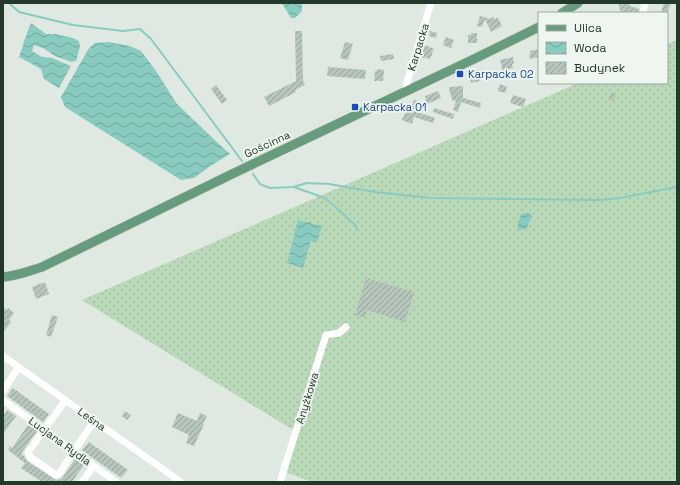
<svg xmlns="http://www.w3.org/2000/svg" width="680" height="485" viewBox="0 0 680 485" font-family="'Space Grotesk',sans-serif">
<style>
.grass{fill:url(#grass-dots)}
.water{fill:url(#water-waves)}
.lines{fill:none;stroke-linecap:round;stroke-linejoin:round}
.stream{stroke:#89cbc0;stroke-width:2}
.building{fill:url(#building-hatch)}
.major-casing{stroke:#bcc3bf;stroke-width:10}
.minor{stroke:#fff;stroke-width:7}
.major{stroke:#669c7c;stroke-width:9}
.transit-dot{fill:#1a4fb4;stroke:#eff6f0;stroke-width:1.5}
.labels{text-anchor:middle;stroke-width:3.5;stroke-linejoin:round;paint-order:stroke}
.street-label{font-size:11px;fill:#21382a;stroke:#eff6f0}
.transit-label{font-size:11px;fill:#164399;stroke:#eff6f0;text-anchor:start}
</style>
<defs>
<pattern id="grass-dots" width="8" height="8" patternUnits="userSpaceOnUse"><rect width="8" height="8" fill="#bad9b8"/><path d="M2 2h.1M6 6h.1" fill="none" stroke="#a0bb9e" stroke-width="1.8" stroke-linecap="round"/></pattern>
<pattern id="water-waves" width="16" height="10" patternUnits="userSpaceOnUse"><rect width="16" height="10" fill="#89cbc0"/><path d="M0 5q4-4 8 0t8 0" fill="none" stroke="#70a69c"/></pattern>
<pattern id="building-hatch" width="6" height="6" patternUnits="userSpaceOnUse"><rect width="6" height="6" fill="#b7c6bc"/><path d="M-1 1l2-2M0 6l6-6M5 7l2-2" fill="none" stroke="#94a299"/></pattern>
</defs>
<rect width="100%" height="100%" fill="#dfe9e1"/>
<path class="grass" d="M677 40V482H312L285 472 298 433 82 300 578 83H667V44Z"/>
<path class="water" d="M280 3H302V11L295 18H291L283 5Z
M31 23 46 34H56L73 38 79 41 80 47 76 61 71 62 55 56 43 48 34 45 32 51 42 57 52 58 71 66 59 88 44 79 41 69 19 57C23 46 26 34 31 23Z
M108 42 130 46 141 51 156 71 177 104 219 144 230 154 212 165 194 178 181 180 65 107 61 97 89 48 95 43Z
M525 213H529L533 216 529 223 527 228C523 230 521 230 517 228L521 214Z
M298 220 322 226 317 242 311 241 303 268 287 263Z"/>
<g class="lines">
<path class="stream" d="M9 3 19 12 73 25 123 31 140 29 151 39 242 161
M253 174 260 184 270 188 293 187 307 183 329 184 375 192 431 198 600 200 620 198 677 187
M294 187 322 197 330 202 356 226 357 230"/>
</g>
<path class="building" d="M618 3H629L630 6 639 9 638 13H621Z
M664 3H671L667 13H661Z
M480 16 490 19 493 17 495 19 498 18 502 26 491 32 485 19 482 27 477 26Z
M295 31H302L303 81 305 85 295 90 296 92 269 106 264 97 296 81Z
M430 31 437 33 436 38 429 36Z
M471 33H477V43H468V35H471Z
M446 37 454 40 451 48 443 45Z
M345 42 353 44 348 60 340 58Z
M425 45 434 49 430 59 421 57Z
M539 49V57L530 59 529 54H531L530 51Z
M393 54 394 59 381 61 380 56Z
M513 57 514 63 512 64 513 68 503 71 500 60Z
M328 67 366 70 365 79 327 76Z
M377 69 384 70 383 81H374L375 71H377Z
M479 75 480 81 471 83 470 77Z
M500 84 507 87 505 93 498 91Z
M216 85 227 100 222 104 211 89Z
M463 86V98L481 103 480 108 461 102 458 112 453 110 456 101 452 100V97L451 98V94L450 95 449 87Z
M438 91 441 98 427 104 425 96Z
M611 92 616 94 614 101 608 99Z
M513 95 526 99 523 107 510 103Z
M414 100 420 102 418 107 411 110 435 118 433 123 414 117 412 124 402 120 406 110 410 112Z
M434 108 454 114 453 119 433 112Z
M366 278 414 292 405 322 367 310 365 318 355 315Z
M45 282 49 294 36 299 32 287Z
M3 307 7 310 8 308 14 313 9 320 11 322 3 333Z
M52 315 58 317 51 337 46 335Z
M13 388 49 414 43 422 7 396Z
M7 410 16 416 3 434V416Z
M125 411 131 415 127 420 122 416Z
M178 413 197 421 200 413 207 416 203 424H204L194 446 186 443 189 435 172 427Z
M28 425 37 431 21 454 24 456 27 461 56 480 59 479 60 480 63 477 75 459 84 465 72 482H42L21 468 25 463 8 450 10 446 12 448Z
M89 442 128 470 121 478 82 450Z"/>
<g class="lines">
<defs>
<path id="major" d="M562 13 578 3
M3 277C17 276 29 271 42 267L230 175 476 58 539 27"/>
</defs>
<use href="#major" class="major-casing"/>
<path class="minor" d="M643 13 645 3
M406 91 407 82 431 3
M3 356 181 482
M3 391 18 368
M3 400 116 482
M65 401 28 452 30 457 56 475 59 474 94 421
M82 482 94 466
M280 482 326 335 339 333 346 327"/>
<use href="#major" class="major"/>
</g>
<g class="transit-dot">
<rect x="456" y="70" width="8" height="8" rx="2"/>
<rect x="351" y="103" width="8" height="8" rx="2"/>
</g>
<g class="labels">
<g class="street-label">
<text transform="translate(418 47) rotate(-73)" y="4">Karpacka</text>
<text transform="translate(267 144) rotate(-25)" y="4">Gościnna</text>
<text transform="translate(307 398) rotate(-73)" y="4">Anyżkowa</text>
<text transform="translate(92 419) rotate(35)" y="4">Leśna</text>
<text transform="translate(60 441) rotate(36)" y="4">Lucjana Rydla</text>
</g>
<g class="transit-label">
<text x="468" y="78">Karpacka 02</text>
<text x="363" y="111">Karpacka 01</text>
</g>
</g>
<rect width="680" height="485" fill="none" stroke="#21382a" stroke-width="8"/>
<rect x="538" y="12" width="130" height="72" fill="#eff6f0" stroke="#9daaa1"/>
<rect x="546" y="25" width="20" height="6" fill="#669c7c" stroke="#9daaa1"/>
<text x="574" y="32" font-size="12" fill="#21382a">Ulica</text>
<rect x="546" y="42" width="20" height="12" fill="url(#water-waves)" stroke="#9daaa1"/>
<text x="574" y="52" font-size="12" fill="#21382a">Woda</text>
<rect x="546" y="62" width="20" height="12" fill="url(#building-hatch)" stroke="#9daaa1"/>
<text x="574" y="72" font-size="12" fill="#21382a">Budynek</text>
</svg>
